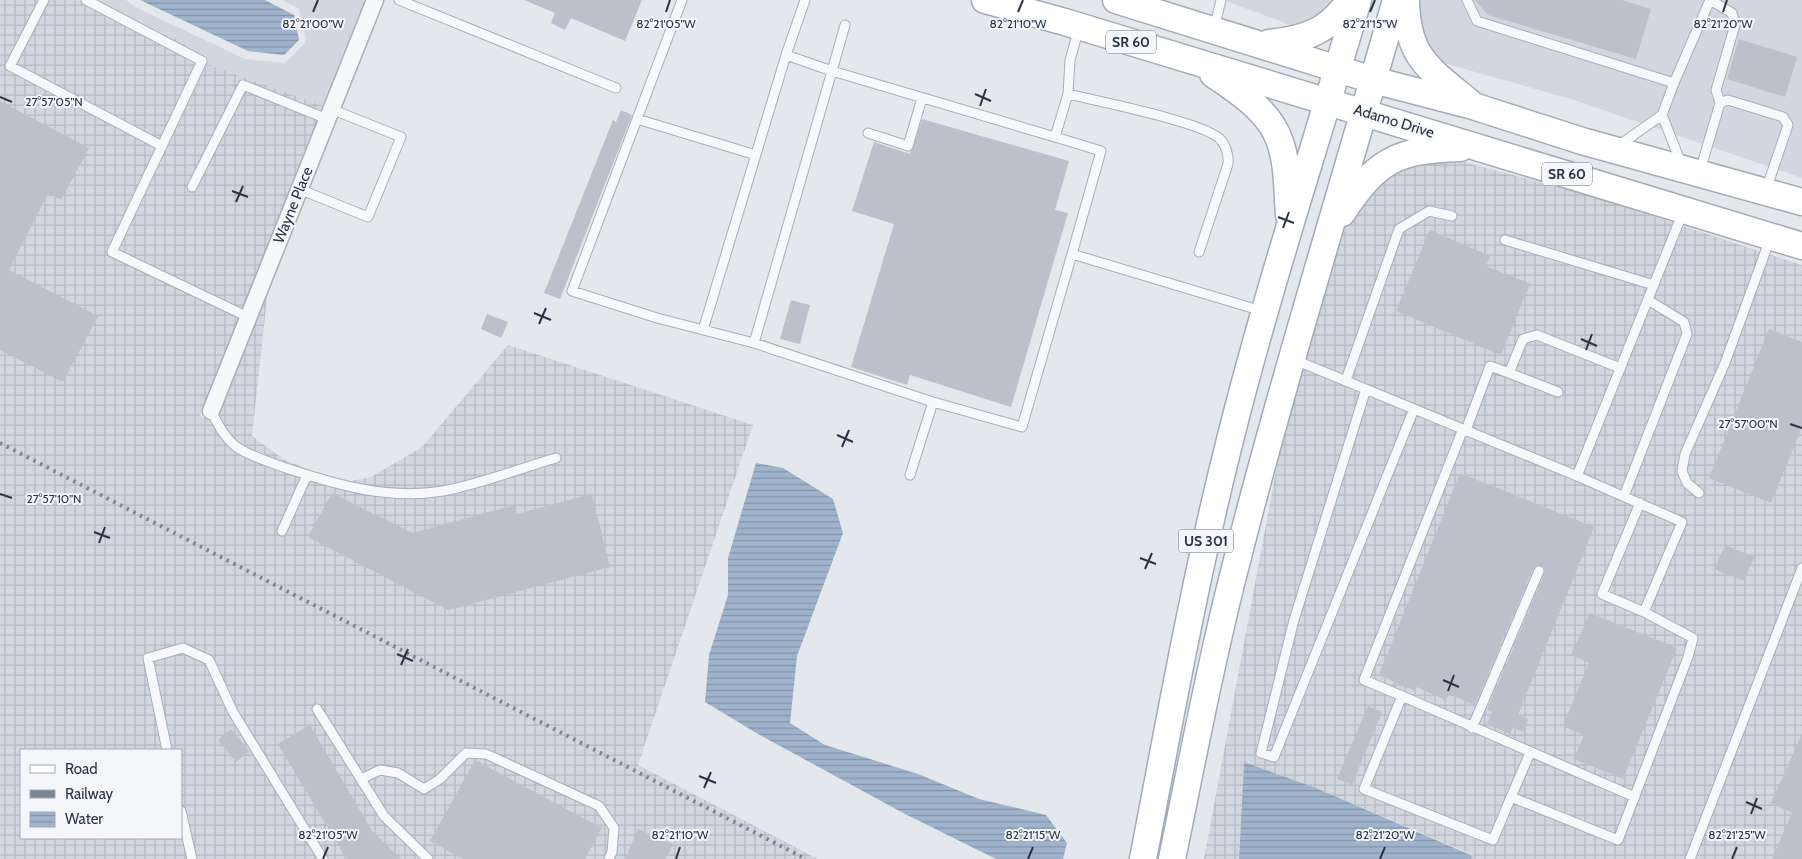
<svg xmlns="http://www.w3.org/2000/svg" width="1802" height="859" viewBox="0 0 1802 859" font-family="Cabin,sans-serif">
<style>
.built{fill:#d2d6de}
.industrial{fill:url(#industrial-grid);fill-rule:evenodd}
.water{fill:url(#water-rules)}
.building{fill:#bbc0ca}
.lines{fill:none;stroke-linecap:round;stroke-linejoin:round}
.service-casing{stroke:#a9aeb7;stroke-width:11}
.minor-casing{stroke:#a9aeb7;stroke-width:19}
.primary-casing{stroke:#a3abb8;stroke-width:29}
.service{stroke:#f7f8fa;stroke-width:9}
.minor{stroke:#f7f8fa;stroke-width:16}
.primary{stroke:#fff;stroke-width:26}
.rail{stroke:#7d8696;stroke-width:4;stroke-dasharray:2.5 5;stroke-linecap:butt}
.ticks{fill:none;stroke:#2b3445;stroke-width:2}
.labels{text-anchor:middle;stroke-width:4;stroke-linejoin:round;paint-order:stroke}
.shield{fill:#f4f6f9;stroke:#676e7b;stroke-width:1}
.shield-label{font-size:14px;font-weight:bold;fill:#2b3445}
.street-label{font-size:15px;fill:#2b3445;stroke:#f4f6f9}
.ticks-label{font-size:12px;text-anchor:middle;fill:#2b3445;stroke:#f4f6f9;stroke-width:4;stroke-linejoin:round;paint-order:stroke}
</style>
<defs>
<pattern id="industrial-grid" width="8" height="8" patternUnits="userSpaceOnUse" patternTransform="scale(1.25)"><rect width="8" height="8" fill="#d2d6de"/><path d="M0 4h8M4 0v8" fill="none" stroke="#b4b8c0"/></pattern>
<pattern id="water-rules" width="6" height="5" patternUnits="userSpaceOnUse" patternTransform="scale(1.25)"><rect width="6" height="5" fill="#9fb4cc"/><path d="M0 2.5h6" fill="none" stroke="#8293a7"/></pattern>
</defs>
<rect width="100%" height="100%" fill="#e4e7ec"/>
<path class="built" d="M76 0H126L135 7 245 59 285 63 305 43 306 38 299 9 283 0H366L324 106 207 64 179 40Z
M1223 0H1334L1331 10 1294 26Z
M1414 0H1802V178L1571 99 1433 60 1421 42Z"/>
<path class="industrial" d="M0 0H76L179 40 207 64 324 106 200 416 215 422 268 289 252 436 285 460 332 479 351 481 371 477 422 447 508 345 753 425 638 765 818 859H0ZM21 750H181V838H21Z
M1449 158 1591 196 1802 265V859H1471L1473 855 1316 788 1244 762 1239 859H1204L1284 427 1328 277 1348 220 1399 165Z"/>
<path class="water" d="M140 0H265L294 15 299 40 284 55 248 51Z
M756 463 783 468 833 499 843 533 797 656 790 723 825 745 918 774 979 799 1046 815 1067 843 1063 859H996L905 814 758 734 705 702 709 655 728 595V558Z
M1244 762 1316 788 1473 856 1471 859H1239Z"/>
<path class="building" d="M524 0H642L625 41 571 18 565 30 551 23 555 13Z
M1475 0H1622L1651 9 1636 59 1488 15Z
M1739 39 1797 57 1785 97 1727 79Z
M0 101 89 148 61 200 48 193 9 270 98 316 63 382 0 350Z
M621 110 632 115 560 299 544 293 613 120 616 122Z
M922 119 1069 161 1055 210 1068 213 1011 407 910 375 907 385 851 367 894 224 852 211 874 142 910 154Z
M1430 230 1490 256 1486 266 1530 284 1501 355 1396 311Z
M791 300 810 305 800 344 780 339Z
M487 314 508 322 501 338 481 329Z
M1769 329 1802 342V427L1771 503 1709 478Z
M1460 473 1594 527 1518 715 1528 719 1523 732 1513 727 1510 734 1487 724 1492 712 1487 710 1545 573 1544 568 1541 565 1533 569 1475 705 1449 694 1446 700 1417 687 1415 691 1379 675Z
M332 493 412 533 515 505 517 514 592 494 610 567 448 610 308 537Z
M1725 545 1754 557 1744 581 1714 569Z
M1590 613 1677 648 1623 779 1574 759 1584 735 1563 726 1589 663 1571 655Z
M1368 706 1382 712 1352 785 1337 779Z
M310 725 372 831 401 859H348L344 855 278 744Z
M231 729 249 751 236 762 218 740Z
M1802 734V859H1772L1792 813 1771 803Z
M475 760 602 828 585 859H463L430 841Z
M638 829 673 844 666 859H625Z"/>
<g class="lines">
<defs>
<path id="service" d="M44 0 10 66 162 146
M86 0 202 61 112 252 248 317
M399 0 616 88
M682 0 572 291 657 318 754 343 933 402
M1467 0 1477 21 1674 83 1662 115 1618 146
M1710 0 1732 13 1735 25 1716 90 1720 103
M845 25 832 71 1055 137
M1214 29 1221 0
M1674 83 1710 0
M1068 94C1097 101 1203 122 1220 139 1226 145 1229 156 1228 164L1199 252
M1662 115 1681 163
M637 119 756 155
M868 133 908 146 922 98
M1700 171 1720 103 1728 100 1783 117 1788 125 1766 190
M192 187 243 85 327 119
M299 189 368 217 401 137 331 109
M1505 240 1654 285
M1072 254 1101 151 1055 137 1068 94 1070 60 1079 28
M703 330 786 55
M754 343 832 71 786 55 805 0
M1295 360 1577 476 1683 212
M1509 373 1558 392
M1346 380 1399 229 1429 211 1452 216
M1366 389 1294 620 1261 753 1274 757 1414 409
M211 411C218 424 223 435 234 445 248 456 270 462 286 468 337 485 388 500 443 491 478 485 521 468 556 458
M1466 430 1490 366 1509 373 1523 339 1537 335 1620 368
M910 475 933 402 1022 427 1072 254 1262 311
M1577 476 1682 522 1644 612 1693 638 1688 657 1618 840 1511 797 1493 840 1364 789 1402 696 1635 797
M1699 493 1687 483 1682 471 1685 454 1725 363 1770 239
M1624 496 1687 334 1684 322 1648 300
M1640 503 1602 594 1644 612
M282 531 307 475
M1402 696 1364 680 1463 429
M317 709 384 816 428 859
M1472 728 1539 571
M167 750 148 658 183 648 209 660 233 712 323 859
M361 779 380 770 398 773 424 789 440 779 466 753 486 754 599 806 614 828 612 852 609 859
M1511 797 1530 753
M181 811 192 859
M1690 859 1802 568"/>
<path id="minor" d="M211 411 375 0"/>
<path id="primary" d="M985 0 1065 22 1802 246
M1116 0 1373 80 1473 106 1582 141 1802 202
M1406 0C1407 57 1428 68 1469 102
M1269 43C1306 39 1328 32 1350 0
M1213 74C1239 92 1270 111 1280 142 1288 164 1287 192 1289 215
M1342 213C1377 160 1396 150 1460 148
M1143 859C1170 719 1195 578 1230 440 1267 292 1315 147 1358 0
M1172 859C1191 767 1208 675 1231 584 1280 388 1341 195 1396 0"/>
</defs>
<use href="#service" class="service-casing"/>
<use href="#minor" class="minor-casing"/>
<use href="#primary" class="primary-casing"/>
<use href="#service" class="service"/>
<use href="#minor" class="minor"/>
<use href="#primary" class="primary"/>
<path class="rail" d="M0 443 806 859"/>
</g>
<path class="ticks" d="M313 12 318 0M666 12 670 0M1018 12 1023 0M1370 12 1375 0M1723 12 1727 0M975 94 991 101M0 97 12 102M980 106 986 89M232 191 248 197M236 202 243 186M1278 217 1294 223M1283 228 1289 212M534 313 551 320M539 324 546 308M1581 339 1597 346M1586 350 1592 334M1790 424 1802 428M837 435 853 442M842 447 849 430M0 494 12 498M94 532 110 538M99 543 105 527M1140 558 1156 564M1145 569 1152 553M397 654 413 661M401 665 408 649M1443 680 1459 687M1448 691 1454 675M699 776 716 783M704 788 711 772M1746 802 1762 809M1751 814 1757 798M323 859 328 847M676 859 680 847M1028 859 1033 847M1380 859 1385 847M1732 859 1737 847"/>
<g class="labels">
<g class="shield">
<rect x="1106" y="30.5" width="50" height="23" rx="4"/>
<rect x="1542" y="162.5" width="50" height="23" rx="4"/>
<rect x="1178.5" y="529.5" width="55" height="23" rx="4"/>
</g>
<g class="shield-label">
<text x="1131" y="47">SR 60</text>
<text x="1567" y="179">SR 60</text>
<text x="1206" y="546">US 301</text>
</g>
<g class="street-label">
<text transform="translate(1394 121) rotate(17)" y="5">Adamo Drive</text>
<text transform="translate(293 205) rotate(-68)" y="5">Wayne Place</text>
</g>
</g>
<g class="ticks-label">
<text x="666" y="28">82°21'05"W</text>
<text x="1018" y="28">82°21'10"W</text>
<text x="1370" y="28">82°21'15"W</text>
<text x="1723" y="28">82°21'20"W</text>
<text x="313" y="28">82°21'00"W</text>
<text x="54" y="106">27°57'05"N</text>
<text x="1748" y="428">27°57'00"N</text>
<text x="54" y="503">27°57'10"N</text>
<text x="328" y="839">82°21'05"W</text>
<text x="680" y="839">82°21'10"W</text>
<text x="1033" y="839">82°21'15"W</text>
<text x="1385" y="839">82°21'20"W</text>
<text x="1737" y="839">82°21'25"W</text>
</g>
<rect x="20" y="749" width="162" height="90" fill="#f4f6f9" stroke="#a4a8b1"/>
<rect x="30" y="765" width="25" height="8" fill="#ffffff" stroke="#a4a8b1"/>
<text x="65" y="774" font-size="15" fill="#2b3445">Road</text>
<rect x="30" y="790" width="25" height="8" fill="#7d8696" stroke="#a4a8b1"/>
<text x="65" y="799" font-size="15" fill="#2b3445">Railway</text>
<rect x="30" y="812" width="25" height="15" fill="url(#water-rules)" stroke="#a4a8b1"/>
<text x="65" y="824" font-size="15" fill="#2b3445">Water</text>
</svg>
